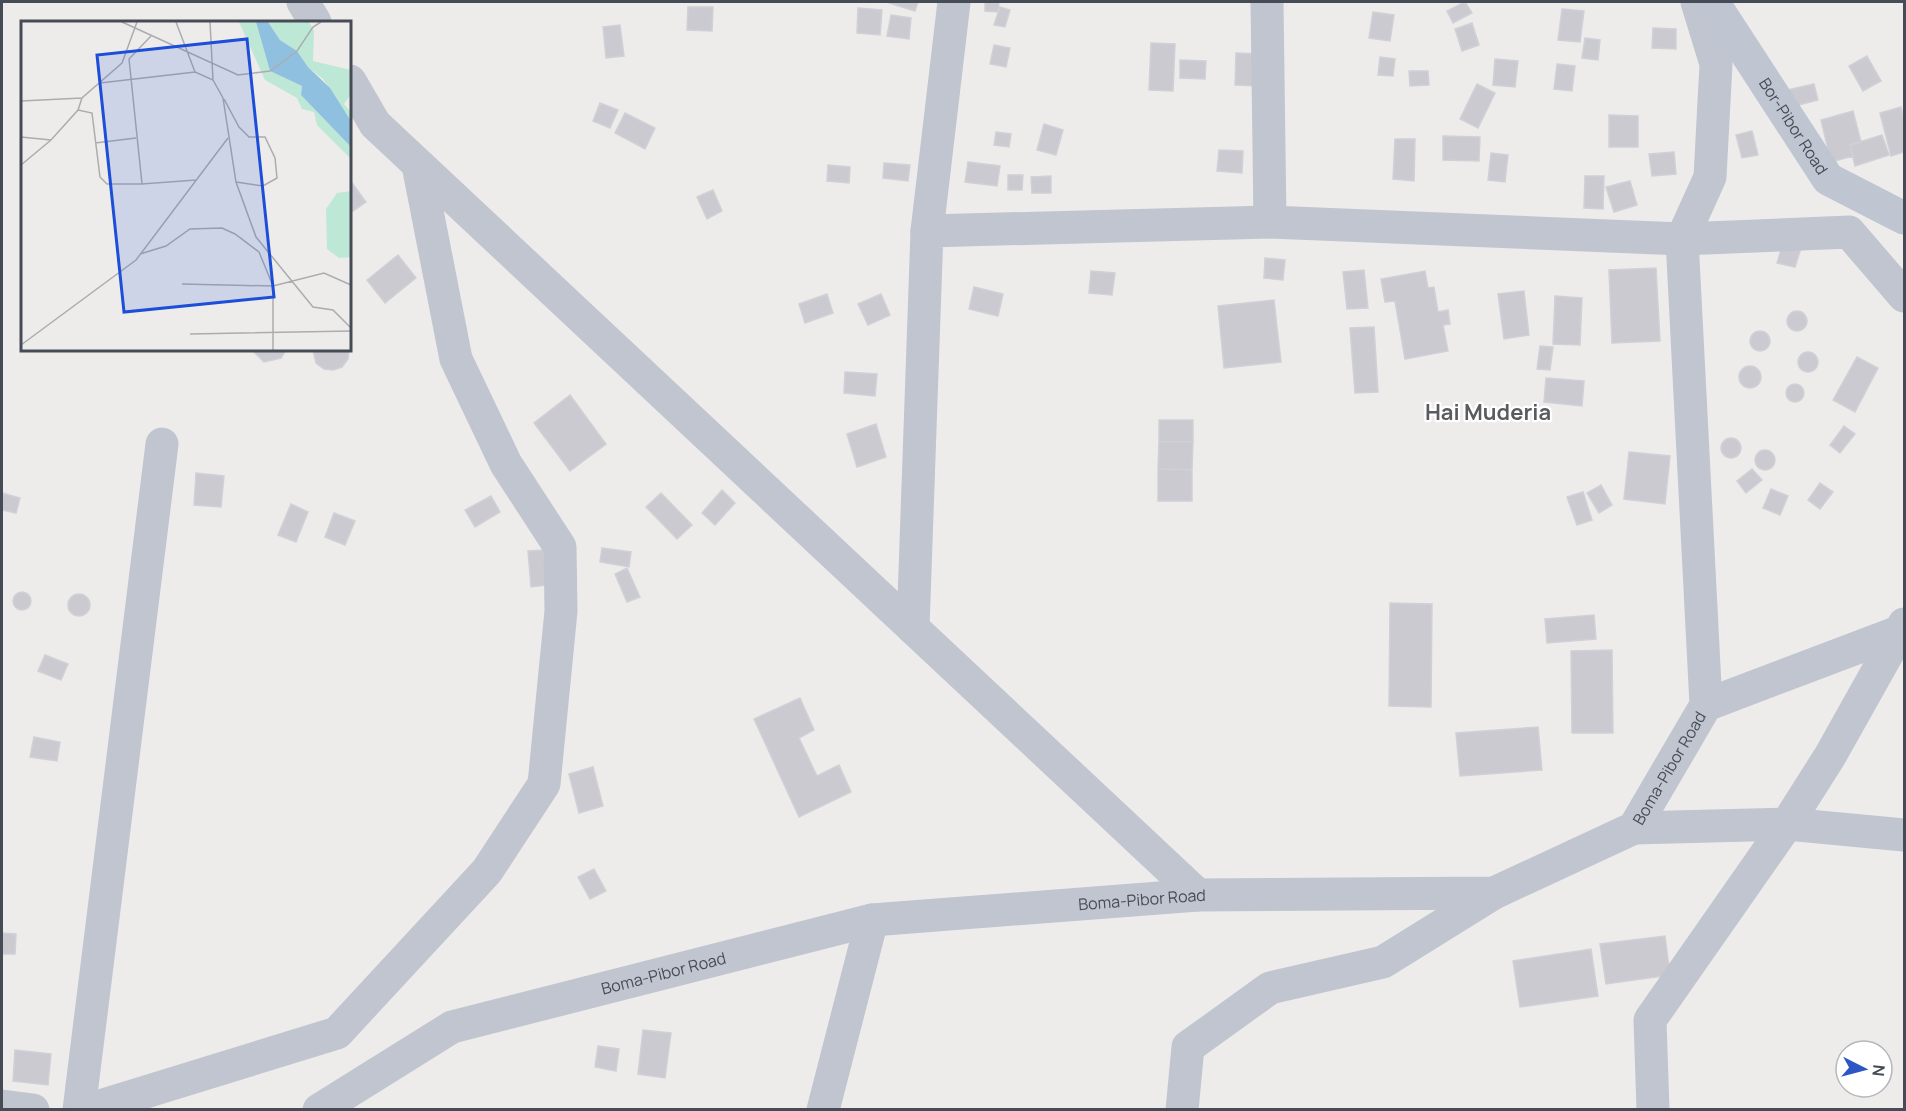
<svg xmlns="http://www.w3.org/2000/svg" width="1906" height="1111" viewBox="0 0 1906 1111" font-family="Manrope,sans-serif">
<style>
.building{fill:#cacad0;stroke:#d0d1d6;stroke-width:1.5}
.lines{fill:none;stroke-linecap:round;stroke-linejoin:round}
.street{stroke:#c0c5cf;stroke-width:33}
.secondary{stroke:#c0c5d2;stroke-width:33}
.labels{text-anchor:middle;stroke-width:4.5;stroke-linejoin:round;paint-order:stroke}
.street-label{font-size:16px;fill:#464c56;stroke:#fff}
.district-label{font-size:22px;font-weight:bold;fill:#595b5f;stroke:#fff}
.inset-road{fill:none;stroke:#abacaf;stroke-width:1.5}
.view{fill:#1d4ed8;fill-opacity:0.15;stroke:#1d4ed8;stroke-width:3}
.inset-edge{fill:none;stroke:#464c56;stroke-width:3}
</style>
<rect width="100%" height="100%" fill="#eeeceb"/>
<path class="building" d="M886 2H918L915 11Z
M985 2H999L998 12 985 11Z
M1465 2 1472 13 1453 23 1447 11Z
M688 7H713L712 31 687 30Z
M1000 7 1010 10 1005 27 994 25Z
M858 8 882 10 880 35 857 33Z
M1562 9 1584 11 1580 42 1558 40Z
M1373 12 1394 15 1390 41 1369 38Z
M891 15 911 18 909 39 887 36Z
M1472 23 1479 45 1462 51 1455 29Z
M620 25 624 56 606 58 603 27Z
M1653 28 1676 29V49L1652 48Z
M1585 38 1600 40 1598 60 1582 58Z
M1151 43 1175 44 1173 91 1149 90Z
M994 45 1010 48 1006 67 990 64Z
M1236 53 1260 54 1259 86 1235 85Z
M1867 56 1881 81 1863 91 1849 66Z
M1380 57 1395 59 1393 76 1378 75Z
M1495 59 1518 61 1515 87 1493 85Z
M1180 60 1206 61 1205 79 1180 78Z
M1557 64 1575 66 1572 91 1554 89Z
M1409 71H1428L1429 85 1410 86Z
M1477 84 1495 93 1478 128 1460 119Z
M1814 84 1818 100 1791 107 1787 90Z
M600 103 618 110 610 128 593 121Z
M1901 107 1904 119V152L1891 156 1880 113Z
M1853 111 1861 142 1850 145 1853 156 1831 162 1821 120Z
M625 113 655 128 645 149 615 133Z
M1609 115 1638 116V147H1609Z
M1044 124 1063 130 1056 155 1037 150Z
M1752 131 1758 155 1742 158 1736 135Z
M996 132 1011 134 1009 147 994 145Z
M1882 135 1889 155 1855 166 1850 145Z
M1443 136 1480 137 1479 161 1443 160Z
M1395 139H1415L1414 181 1393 179Z
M1219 150 1243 151 1242 173 1217 171Z
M1674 152 1676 174 1652 176 1649 154Z
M1491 153 1508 155 1505 182 1488 180Z
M968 162 1000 166 997 186 965 182Z
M884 163 910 165 908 181 883 178Z
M828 165 850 167 849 183 827 181Z
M1008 175H1023L1022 190H1008Z
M1051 176V193H1032L1031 177Z
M1585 176H1604L1603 209 1584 208Z
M350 180 366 202 350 213Z
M1630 181 1637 205 1614 212 1606 187Z
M713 190 722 211 707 219 697 197Z
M1783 243 1801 248 1795 267 1777 263Z
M398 255 416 278 385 303 367 280Z
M1265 258 1285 260 1283 280 1264 278Z
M1656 268 1660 341 1612 343 1609 270Z
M1364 270 1368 308 1347 309 1343 272Z
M1091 271 1115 273 1112 295 1089 293Z
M1425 271 1428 288 1434 287 1438 312 1448 310 1450 324 1443 325 1448 351 1405 359 1395 301 1385 302 1381 279Z
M974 287 1003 294 998 316 969 309Z
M1524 291 1529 335 1504 339 1498 294Z
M827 294 833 313 805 323 799 304Z
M881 294 890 315 868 325 858 304Z
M1555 296 1582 298 1580 345 1553 344Z
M1274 300 1281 362 1224 368 1218 306Z
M1787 321a10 10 0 1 1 20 0a10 10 0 1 1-20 0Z
M1374 327 1378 392 1355 393 1350 328Z
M1750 341a10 10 0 1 1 20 0a10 10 0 1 1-20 0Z
M1540 346 1553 347 1550 370 1537 369Z
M252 350H286L281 358 264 362Z
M313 350H349L348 359 342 367 333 370 324 369 316 363Z
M1798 362a10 10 0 1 1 20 0a10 10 0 1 1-20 0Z
M1857 357 1878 368 1855 412 1833 400Z
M1739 377a11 11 0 1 1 22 0a11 11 0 1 1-22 0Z
M845 372 877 374 875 396 844 393Z
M1546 378 1584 381 1582 406 1544 402Z
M1786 393a9 9 0 1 1 18 0a9 9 0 1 1-18 0Z
M570 395 606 444 570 471 534 423Z
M1159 420H1193V442H1159Z
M876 424 886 457 857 467 847 434Z
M1844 426 1855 434 1840 453 1830 445Z
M1721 448a10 10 0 1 1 20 0a10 10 0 1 1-20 0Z
M1159 442H1193L1192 470 1158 469Z
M1755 460a10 10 0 1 1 20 0a10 10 0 1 1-20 0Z
M1629 452 1670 456 1665 504 1624 499Z
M1158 469 1192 470V501H1158Z
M1752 469 1762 480 1746 493 1737 481Z
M196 473 224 476 221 507 194 505Z
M1820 483 1833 492 1820 509 1808 500Z
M1601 485 1612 505 1599 513 1587 493Z
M1771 489 1788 496 1780 515 1763 508Z
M722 490 735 503 715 525 702 513Z
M1583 492 1592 520 1577 525 1567 497Z
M2 493 20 498 16 513 2 510Z
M661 493 692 525 677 539 646 507Z
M491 496 500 512 475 527 465 510Z
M291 504 308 512 296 542 278 535Z
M334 513 355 521 345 545 325 537Z
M602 548 631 552 629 567 600 562Z
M544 550 546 585 531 587 528 551Z
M627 568 640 597 627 602 615 574Z
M13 601a9 9 0 1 1 18 0a9 9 0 1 1-18 0Z
M68 605a11 11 0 1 1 22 0a11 11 0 1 1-22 0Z
M1390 603 1432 604 1431 707 1389 706Z
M1594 615 1596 639 1547 643 1545 619Z
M1612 650 1613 733H1572L1571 651Z
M45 655 68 664 61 680 38 671Z
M800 698 814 730 799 738 817 776 839 765 851 792 799 817 754 719Z
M1538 727 1542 770 1460 776 1456 733Z
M34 737 60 742 57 761 30 757Z
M593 767 603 806 579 813 569 774Z
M594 869 606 891 590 899 578 877Z
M2 933 16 934 15 954H2Z
M1665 936 1670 975 1606 984 1600 944Z
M1591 949 1598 996 1520 1007 1513 961Z
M643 1030 671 1033 665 1078 638 1074Z
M598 1046 619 1049 616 1071 595 1067Z
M15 1050 51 1054 48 1085 13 1081Z"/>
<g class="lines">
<g class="street">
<path d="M303 2 315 22"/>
<path d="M1267 2 1270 222"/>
<path d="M1697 2 1716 64 1710 177 1682 239 1706 705"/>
<path d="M350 81 375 124 1198 895"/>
<path d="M927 231 954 2"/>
<path d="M913 628 927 231 1270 222 1682 239 1849 232 1904 296"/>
<path d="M1634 828 1787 824 1904 835"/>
<path d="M2 1106 33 1110"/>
<path d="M79 1110 162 444"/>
<path d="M87 1110 337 1033 487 871 544 784 561 611 560 547 506 464 456 359 418 165"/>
<path id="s1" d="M319 1110 452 1027 872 920 1198 895 1494 893 1634 828 1706 705 1904 630"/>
<path d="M823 1110 872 920"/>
<path d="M1182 1110 1188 1047 1270 988 1383 962 1494 893"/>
<path d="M1653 1110 1650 1020 1787 824 1830 756 1904 624"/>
</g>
<path class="secondary" id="s2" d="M1713 2 1828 179 1904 218"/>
</g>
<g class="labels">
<g class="street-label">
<text dy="6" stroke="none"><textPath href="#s2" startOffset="148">Bor-Pibor Road</textPath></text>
<text dy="6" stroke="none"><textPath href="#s1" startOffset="1437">Boma-Pibor Road</textPath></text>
<text dy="6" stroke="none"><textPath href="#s1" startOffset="861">Boma-Pibor Road</textPath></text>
<text dy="6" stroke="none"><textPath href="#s1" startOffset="375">Boma-Pibor Road</textPath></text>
</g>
<g class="district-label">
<text x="1488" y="420">Hai Muderia</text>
</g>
</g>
<g transform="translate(21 21)">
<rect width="330" height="330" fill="#eeeceb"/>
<path d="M218 1H235L249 50 281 65 280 74 330 126V138L296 104 293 91 281 88 276 77 244 59ZM247 1H288L293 10 292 40 330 49 329 75 323 83 330 91V100L302 58 287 46 276 30 259 19ZM330 170V236L318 237 306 228 305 188 316 172Z" fill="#bee8d6"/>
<path d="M235 1H247L259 19 276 30 287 46 309 67 330 100V126L280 74 281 65 249 50Z" fill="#90c0df"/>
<path class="inset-road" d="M101 1 217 54 249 50 276 30 292 6 300 1M155 1 174 51 192 59 202 77 215 161 235 216 292 286 312 289 330 307M189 1 192 59M130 15 108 38 121 163 175 159M79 62 174 51M203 78 218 106 228 116H244L254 137 256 157 242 165 215 161M0 80 61 77M57 89 71 92 79 156 86 163H121M0 116 30 119M74 122 115 117M0 144 30 119 57 89 61 77 101 42 116 1M119 233 145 225 169 208 201 207 214 213 238 231 252 265V329M161 263 252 265 303 252 330 264M169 313 330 310M0 324 115 239 207 117"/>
<path class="view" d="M226 18 253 276 103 291 76 34Z"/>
<rect width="330" height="330" class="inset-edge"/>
</g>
<rect width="1906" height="1111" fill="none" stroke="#464c56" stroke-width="6"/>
<g transform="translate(1864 1069) rotate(96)"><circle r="28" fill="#ffffff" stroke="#b5b7bb" stroke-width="1.5"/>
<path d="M0-4.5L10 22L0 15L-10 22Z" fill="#2e55c5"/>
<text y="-9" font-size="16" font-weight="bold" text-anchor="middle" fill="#464c56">N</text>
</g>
</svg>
